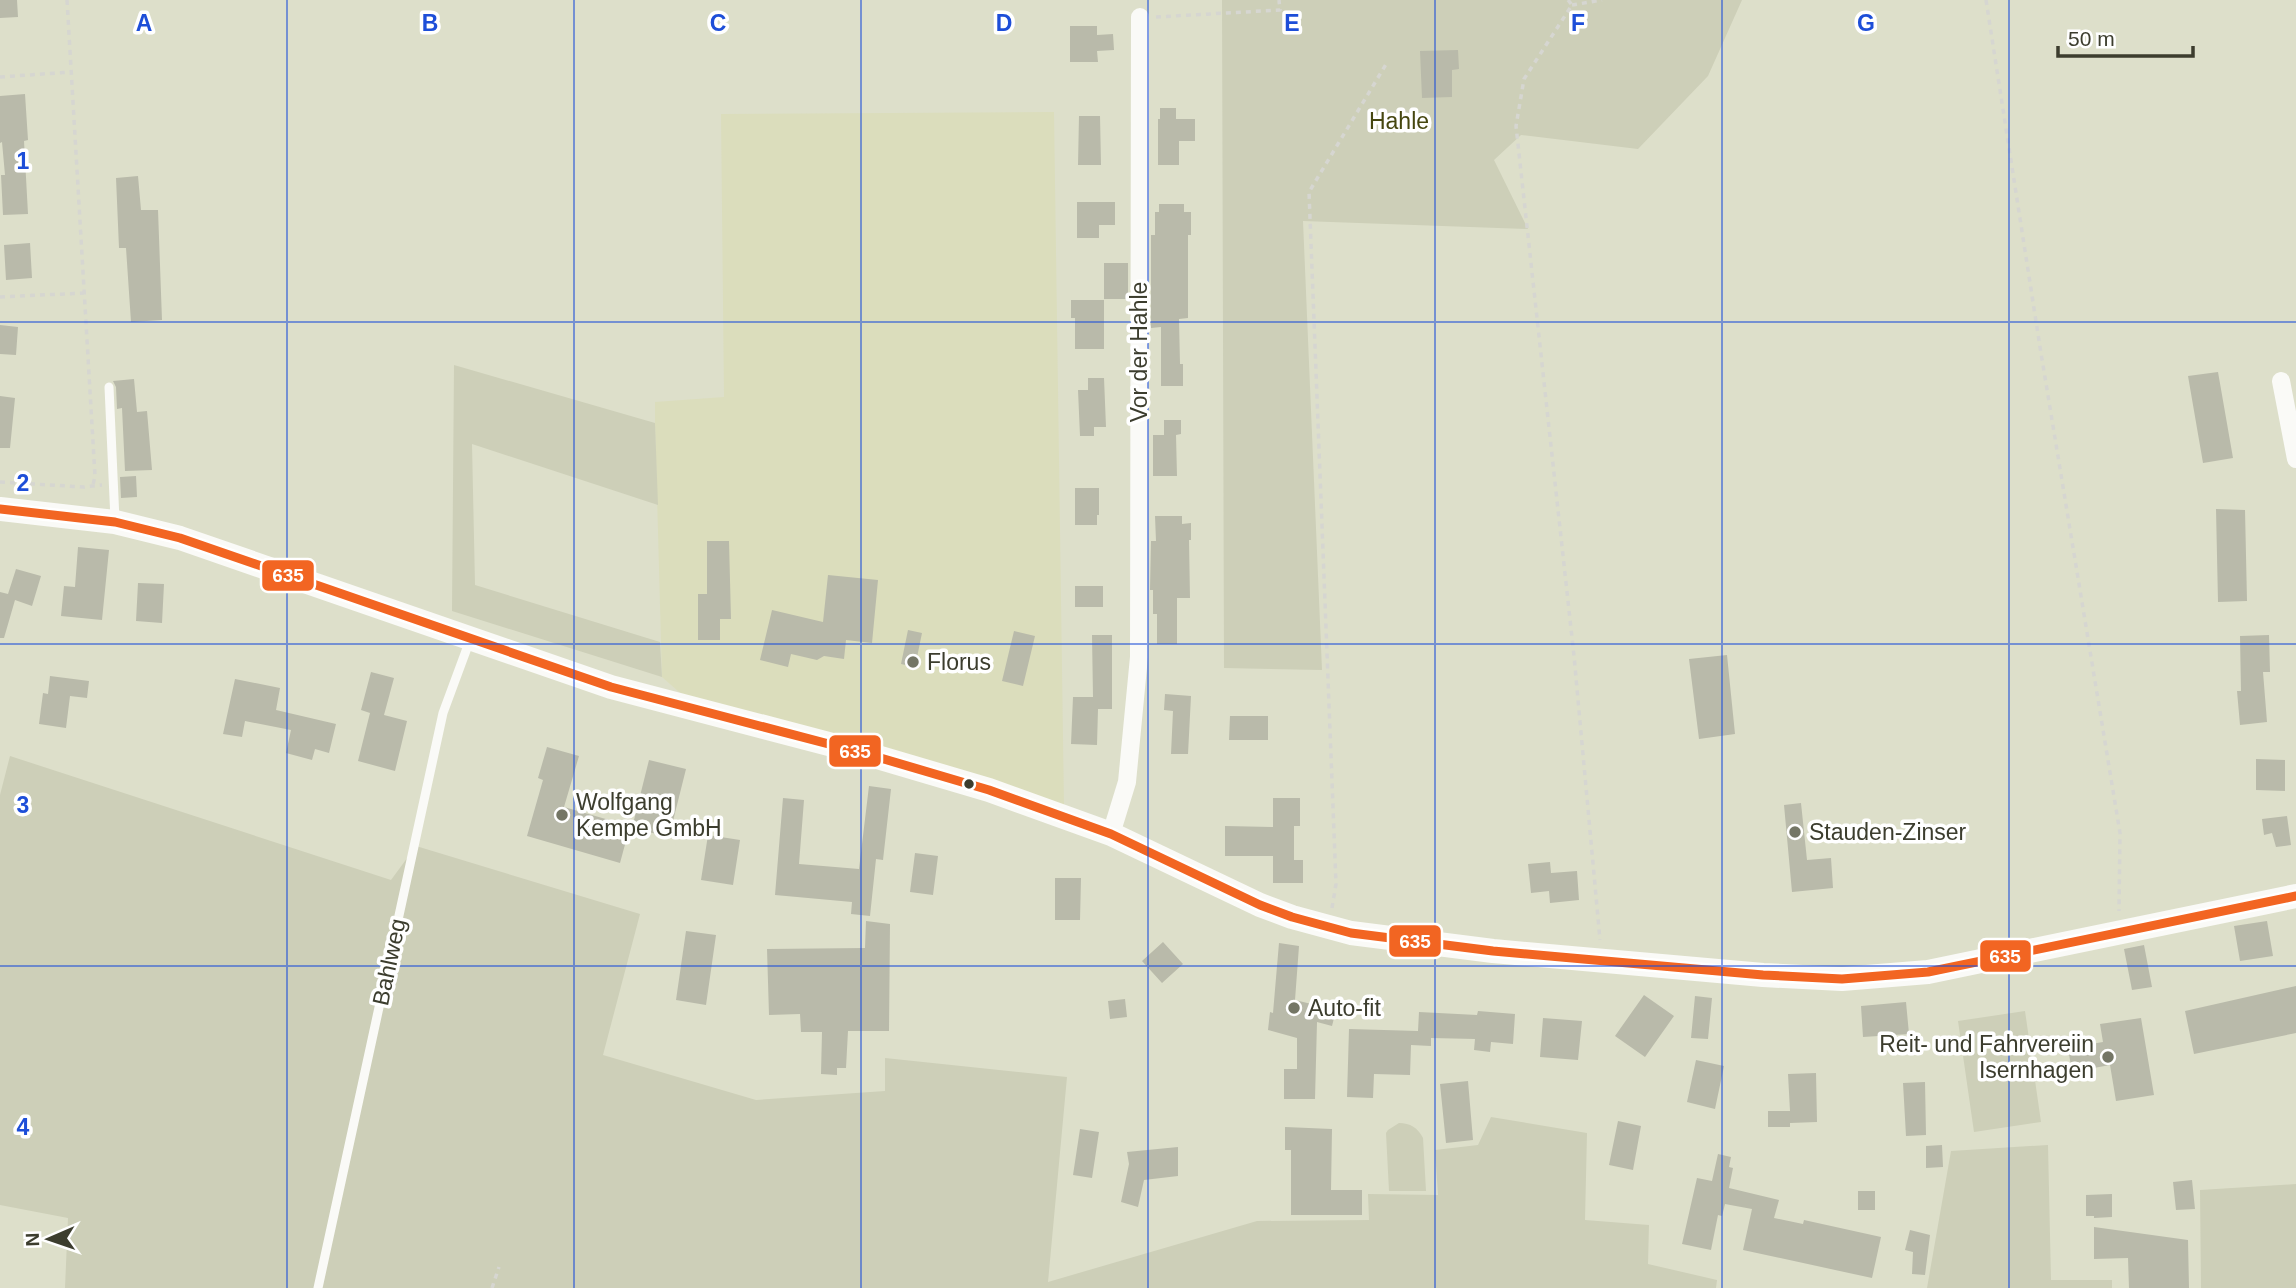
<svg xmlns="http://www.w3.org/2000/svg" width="2296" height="1288" viewBox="0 0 2296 1288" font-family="Arial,sans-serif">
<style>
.built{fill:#dbddbc}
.green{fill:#cdcfb8}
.building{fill:#b9baaa}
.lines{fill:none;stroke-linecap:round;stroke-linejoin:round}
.path{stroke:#d6d6d1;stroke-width:3.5;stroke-dasharray:5 5;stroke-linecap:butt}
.lane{stroke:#fafaf7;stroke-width:9}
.street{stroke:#fafaf7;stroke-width:18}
.secondary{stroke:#fafaf7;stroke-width:24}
.bus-1-casing{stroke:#fff;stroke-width:14}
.bus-1{stroke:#f26522;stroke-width:9}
.grid{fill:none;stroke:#1d4ed8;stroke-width:2;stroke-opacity:0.55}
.poi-dot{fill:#747665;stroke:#fff;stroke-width:2.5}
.bus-dot{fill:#3c3d2e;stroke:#fff;stroke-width:2.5}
.labels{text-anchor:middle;stroke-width:7;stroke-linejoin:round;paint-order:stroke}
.park-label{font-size:23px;fill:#464710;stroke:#fff}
.street-label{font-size:23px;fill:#3c3d2e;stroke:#fff}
.poi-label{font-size:23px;fill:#3c3d2e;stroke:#fff;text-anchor:start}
.grid-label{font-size:23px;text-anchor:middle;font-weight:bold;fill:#1d4ed8;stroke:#fff;stroke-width:7;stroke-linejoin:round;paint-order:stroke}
.line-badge{stroke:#fff;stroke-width:2.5}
.badge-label{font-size:19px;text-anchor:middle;font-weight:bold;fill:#fff}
</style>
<rect width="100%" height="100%" fill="#dddfca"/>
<path class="built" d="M1054 112 1064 807 686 698 662 677 655 423V402L724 397 721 114Z"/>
<path class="green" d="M1222 0H1742L1708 76 1638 149 1521 135 1494 160 1528 229 1303 221 1322 670 1224 668Z
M454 365 655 423 658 505 472 444 475 585 660 642 662 677 452 611Z
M10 756 391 880 416 846 640 914 603 1055 756 1100 885 1091V1058L1067 1077 1048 1282 1257 1221 1369 1220 1368 1194 1438 1195 1435 1150 1478 1145 1491 1117 1587 1133 1585 1220 1649 1225 1648 1264 1717 1280 1716 1288H65L68 1218 0 1205V795Z
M2025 1011 2041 1122 1974 1132 1958 1021Z
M1399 1123C1410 1123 1418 1128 1423 1138L1426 1191H1389L1386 1133 1388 1130Z
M2048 1145 2051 1280H2112V1288H1927L1951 1151Z
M2296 1184V1288H2201L2200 1190Z"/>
<path class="building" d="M0 0H17L18 17 0 18Z
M1070 26H1097V35L1113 34 1114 50 1097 51 1098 62H1070Z
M1458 50 1459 69 1452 70V97L1422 98 1420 51Z
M25 94 28 140 24 141 28 214 3 215 1 175H5L2 142 0 143V96Z
M1160 108H1176V119H1195V141H1179V165H1158V119H1160Z
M1079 116H1100L1101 165H1078Z
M138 176 141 210H158L162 320 131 322 126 248H119L116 178Z
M1077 202H1115V225H1099V238H1077Z
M1159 204H1184V212H1191V235H1188V318L1179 319 1180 364H1183V386H1161V327L1151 328V235H1155V212H1159Z
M30 243 32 278 6 280 4 245Z
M1104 263H1128V299H1104Z
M1071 300H1104V349H1075V318H1071Z
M0 325 18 327 16 355 0 354Z
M2218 372 2233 458 2203 463 2188 376Z
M1088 378H1104L1106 427H1094V436H1080L1078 390H1088Z
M134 379 137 412 147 411 152 470 125 471 122 408 117 409 116 387 113 381Z
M0 396 15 398 10 448H0Z
M1164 420H1181V434L1176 435 1177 476H1153V435H1164Z
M136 476 137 497 121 498 120 477Z
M1075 488H1099V515H1097V525H1075Z
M2216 509 2245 510 2247 601 2218 602Z
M1155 516H1182V524L1191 523V540H1189L1190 598H1177V644H1157V614H1153V590H1150L1151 541H1156Z
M707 541H729L731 619H720V640H698V594H707Z
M78 547 109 550 102 620 61 616 64 586 75 587Z
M16 569 41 576 32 606 15 600 4 638H0V592L8 594Z
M828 575 878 580 872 643 846 640 844 659 824 656 817 660 791 654 788 667 760 660 772 610 823 622Z
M138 583 164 584 162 623 136 621Z
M1075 586H1103V607H1075Z
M908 630 922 633 915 667 901 664Z
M1014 631 1035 636 1023 686 1002 681Z
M1092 635H1112V709H1098L1097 745 1071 744 1073 697H1093Z
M2269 635 2270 672H2263L2267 722 2240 725 2237 691H2241L2240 636Z
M1727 655 1735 734 1699 739 1689 659Z
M371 672 394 678 384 715 407 721 395 771 358 761 370 713 361 710Z
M50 676 89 681 87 698 70 696 66 728 39 724 43 693 48 694Z
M235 679 280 688 276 710 336 724 329 753 315 749 312 760 286 753 291 730 245 721 242 737 223 734Z
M1165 694 1191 696 1188 754H1171L1173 711 1164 710Z
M1230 716H1268V740H1229Z
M547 747 579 756 564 807 630 826 620 863 527 836 543 780 538 778Z
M2256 759 2285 760V791L2256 790Z
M649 760 686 769 669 837 632 828Z
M869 786 891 789 883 860 876 859 870 916 851 914 852 902 775 895 783 798 804 800 799 864 859 869Z
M1273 798H1300V826H1294V860H1303V883H1273V856H1225V826L1273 827Z
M1801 803 1807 860 1831 858 1833 888 1792 892 1784 805Z
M2287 816 2291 845 2276 847 2272 833 2264 835 2262 819Z
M708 835 740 840 733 885 701 880Z
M915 853 938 856 933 895 910 892Z
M1550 862 1551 873 1577 871 1579 900 1550 903 1549 891 1531 893 1528 864Z
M1055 878H1081L1080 920H1055Z
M866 921 890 924 889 1031H848L846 1068H837V1075L821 1074 822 1032H801L800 1014 769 1015 767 949 865 948Z
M2267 921 2273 956 2240 961 2234 926Z
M686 931 716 935 706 1005 676 1000Z
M1163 942 1183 964 1162 983 1142 961Z
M1279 943 1299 946 1295 1000 1336 1010 1332 1026 1317 1022 1315 1099H1284V1069H1297V1038L1268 1030 1270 1012 1273 1013Z
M2144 945 2152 987 2132 990 2124 949Z
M2296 986V1033L2194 1054 2185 1011Z
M1644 995 1674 1016 1645 1057 1615 1036Z
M1695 996 1712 998 1708 1039 1691 1038Z
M1125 999 1127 1017 1110 1019 1108 1001Z
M1906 1002 1909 1034 1863 1037 1861 1006Z
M1478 1011 1515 1014 1513 1044 1491 1042 1490 1052 1474 1050 1475 1039 1431 1038V1046L1411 1045 1410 1075 1374 1074 1373 1098 1347 1097 1349 1029 1418 1031 1419 1012 1477 1015Z
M1543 1018 1582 1021 1578 1060 1540 1057Z
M2141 1018 2154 1095 2116 1101 2110 1065 2072 1072 2068 1048 2103 1042 2100 1024Z
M1696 1060 1724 1066 1715 1109 1687 1102Z
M1816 1073 1817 1122 1790 1123V1127H1768V1111H1790L1788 1074Z
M1468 1081 1473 1140 1446 1143 1440 1084Z
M1925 1082 1926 1135 1906 1136 1903 1083Z
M1618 1121 1641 1126 1633 1170 1609 1165Z
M1285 1127 1332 1129 1331 1190H1362V1215H1291V1150H1285Z
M1080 1129 1099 1132 1092 1178 1073 1175Z
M1942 1145 1943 1167 1926 1168V1146Z
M1178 1147V1176L1144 1180 1138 1207 1121 1202 1129 1164 1127 1152Z
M1718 1154 1731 1157 1729 1167 1733 1168 1729 1188 1779 1200 1774 1218 1803 1224 1804 1220 1881 1237 1872 1278 1743 1250 1752 1209 1725 1204 1722 1216 1718 1215 1711 1250 1682 1244 1697 1178 1712 1181Z
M2192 1180 2195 1209 2176 1210 2173 1182Z
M1858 1191H1875V1210H1858Z
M2112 1194V1217L2094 1218V1216H2086V1195Z
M2094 1227 2188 1240 2189 1288H2129L2128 1258 2094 1259Z
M1910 1230 1930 1235 1925 1275 1912 1274 1913 1252 1905 1250Z"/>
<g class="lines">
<path class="path" d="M67 0 95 476 93 485
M1568 0 1572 5 1524 79 1516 126 1574 656 1600 940
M1986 0 2040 347 2120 833 2119 911
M1572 5 1602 0
M1156 17 1280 10 1279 0
M0 77 71 72
M0 297 84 293
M0 482 84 487 102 485
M1332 908 1336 884 1309 192 1388 61
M492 1288 499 1267"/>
<path class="lane" d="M109 387 115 520
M318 1288 443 713 470 640"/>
<path class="street" d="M2281 381 2296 459
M1111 834 1127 782 1139 657 1140 17"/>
<path class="secondary" d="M0 509 115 522 180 538 611 687 867 754 989 790 1111 834 1260 905 1292 917 1351 933 1493 951 1763 975 1842 979 1928 972 2296 896"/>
<defs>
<path id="bus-1" d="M0 509 115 522 180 538 611 687 867 754 989 790 1111 834 1260 905 1292 917 1351 933 1493 951 1763 975 1842 979 1928 972 2296 896"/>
</defs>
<use href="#bus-1" class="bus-1-casing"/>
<use href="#bus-1" class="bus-1"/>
</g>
<path class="grid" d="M287 0V1288M574 0V1288M861 0V1288M1148 0V1288M1435 0V1288M1722 0V1288M2009 0V1288M0 322H2296M0 644H2296M0 966H2296"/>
<g class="poi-dot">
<circle cx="913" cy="662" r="7"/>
<circle cx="562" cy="815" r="7"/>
<circle cx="1795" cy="832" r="7"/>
<circle cx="1294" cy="1008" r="7"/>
<circle cx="2108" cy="1057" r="7"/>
</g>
<circle class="bus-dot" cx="969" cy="784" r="6"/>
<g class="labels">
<g class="park-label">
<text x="1399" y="129">Hahle</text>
</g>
<g class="street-label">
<text transform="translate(1139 352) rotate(-90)" y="8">Vor der Hahle</text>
<text transform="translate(389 962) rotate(-78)" y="8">Bahlweg</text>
</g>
<g class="poi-label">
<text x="927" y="670">Florus</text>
<text x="576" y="810">Wolfgang<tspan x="576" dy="26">Kempe GmbH</tspan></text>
<text x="1809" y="840">Stauden-Zinser</text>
<text x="1308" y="1016">Auto-fit</text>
<text x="2094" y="1052" text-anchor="end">Reit- und Fahrvereiin<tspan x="2094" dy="26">Isernhagen</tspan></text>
</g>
</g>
<g class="grid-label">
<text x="144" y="31">A</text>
<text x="430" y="31">B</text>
<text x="718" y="31">C</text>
<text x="1004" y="31">D</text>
<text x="1292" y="31">E</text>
<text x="1578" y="31">F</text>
<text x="1866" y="31">G</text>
<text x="23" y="169">1</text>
<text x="23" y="491">2</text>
<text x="23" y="813">3</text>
<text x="23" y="1135">4</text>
</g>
<g class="line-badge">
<rect x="261" y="559" width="54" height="33" rx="7" fill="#f26522"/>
<rect x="828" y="734" width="54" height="34" rx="7" fill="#f26522"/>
<rect x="1388" y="924" width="54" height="34" rx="7" fill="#f26522"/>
<rect x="1979" y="939" width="53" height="34" rx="7" fill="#f26522"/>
</g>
<g class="badge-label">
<text x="288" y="582">635</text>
<text x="855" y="758">635</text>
<text x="1415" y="948">635</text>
<text x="2005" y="963">635</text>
</g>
<g transform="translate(49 1239) rotate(268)" stroke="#ffffff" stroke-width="5" paint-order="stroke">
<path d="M0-5L12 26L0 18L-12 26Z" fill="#3c3d2e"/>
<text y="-10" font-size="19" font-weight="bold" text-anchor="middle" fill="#3c3d2e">N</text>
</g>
<path d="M2058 46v10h135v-10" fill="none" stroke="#3c3d2e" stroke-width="3.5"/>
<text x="2068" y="46" font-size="21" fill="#3c3d2e" stroke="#ffffff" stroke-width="5" paint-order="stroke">50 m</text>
</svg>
